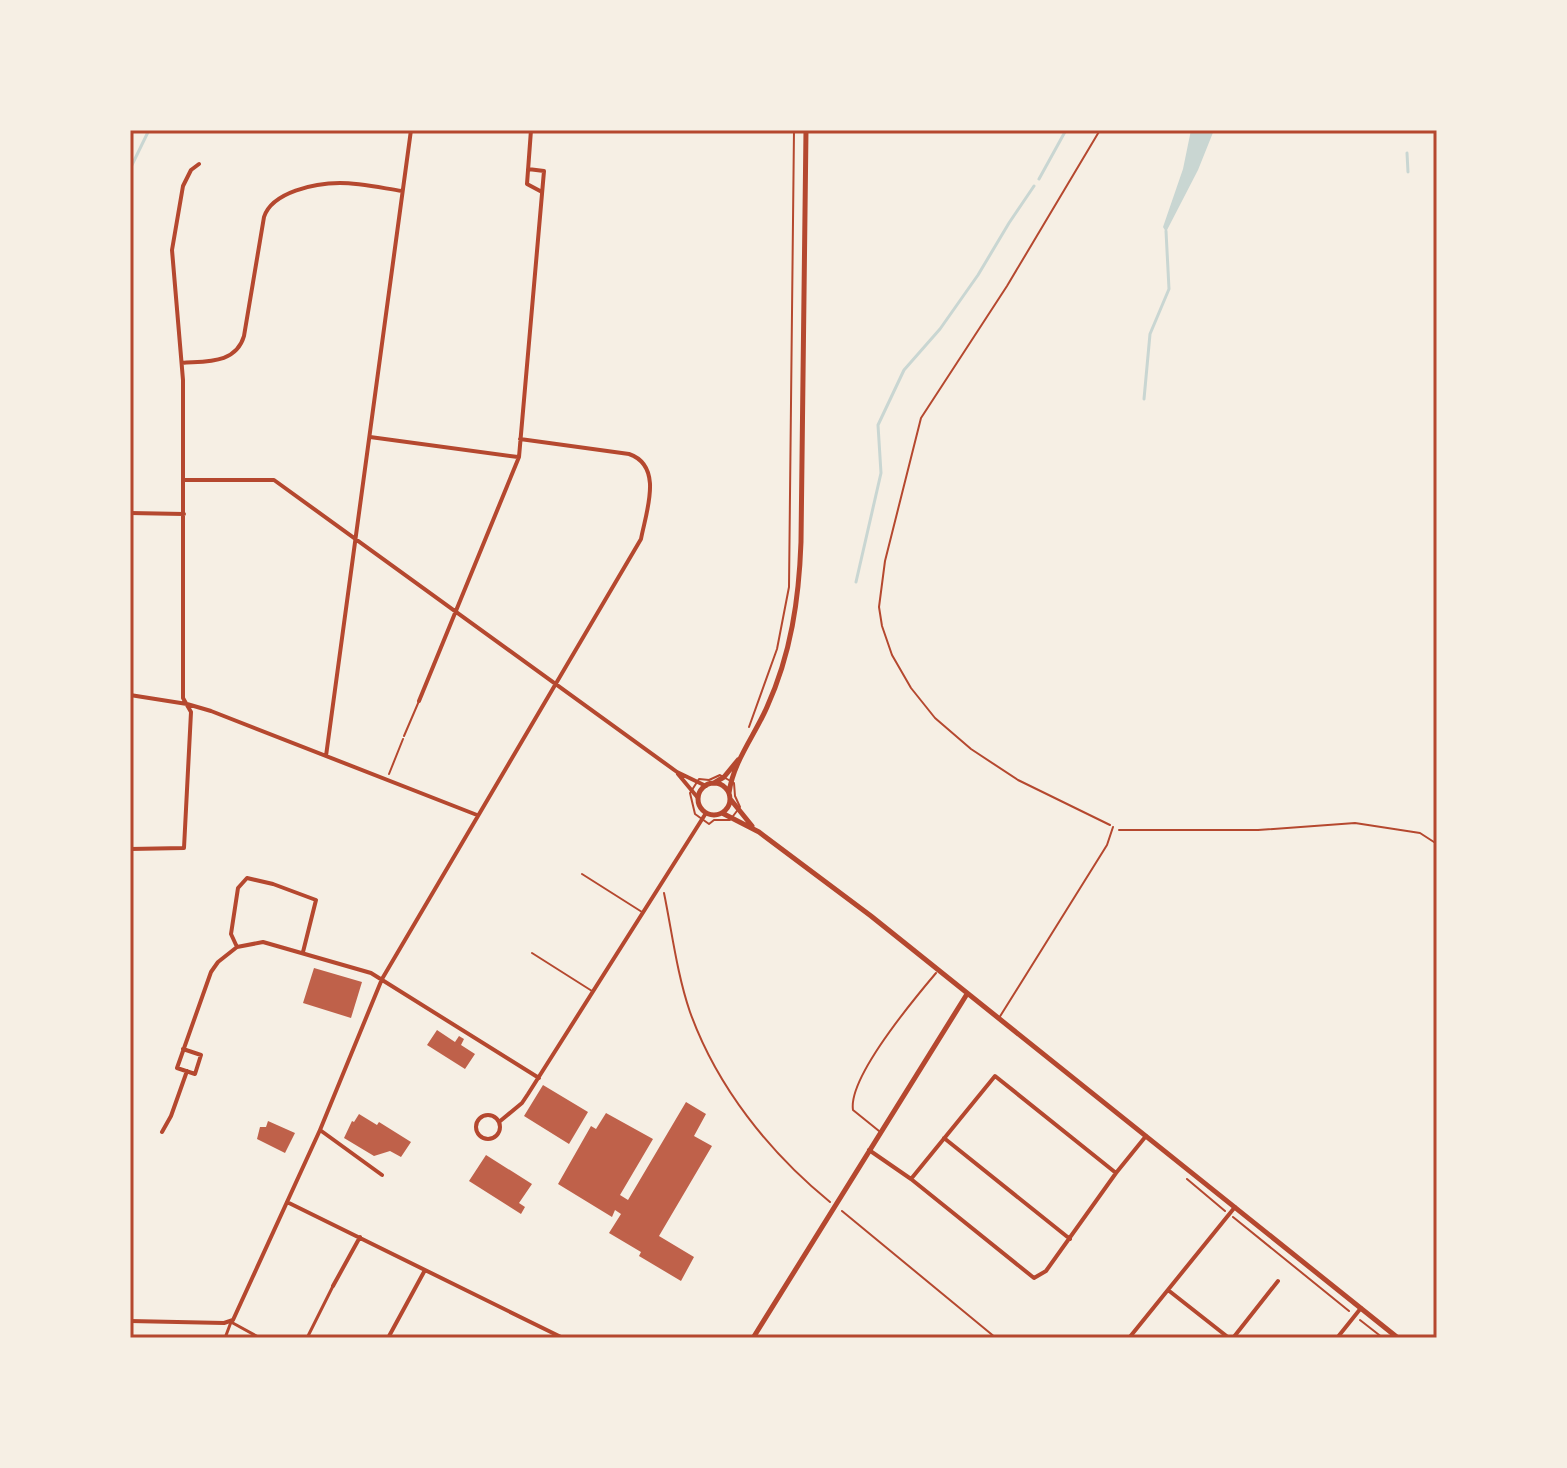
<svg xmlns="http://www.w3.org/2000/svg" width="1567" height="1468" viewBox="0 0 1567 1468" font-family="Lato,sans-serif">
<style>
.water{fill:#c9d6d2}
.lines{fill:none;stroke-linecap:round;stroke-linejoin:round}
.stream{stroke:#c9d6d2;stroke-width:3}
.building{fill:#bf614a}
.path{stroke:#b5482f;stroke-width:2}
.service{stroke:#b5482f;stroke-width:2}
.pedestrian{stroke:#b5482f;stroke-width:3}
.minor{stroke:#b5482f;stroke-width:4}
.tertiary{stroke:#b5482f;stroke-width:5}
.neatline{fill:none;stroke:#b5482f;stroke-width:3}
</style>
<rect width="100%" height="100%" fill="#f6efe4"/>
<path class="water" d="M1191 130H1214L1198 170 1166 232 1163 227 1183 169Z"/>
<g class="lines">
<path class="stream" d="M1407 153 1408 172
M130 169 149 130
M1039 179 1066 130
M1144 399 1150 334 1169 289 1166 231
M856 582 881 473 878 425 904 370 940 329 978 275 1009 223 1034 186"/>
</g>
<path class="building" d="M314 968 362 982 351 1018 303 1003Z
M437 1030 455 1042 459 1036 464 1039 461 1045 475 1054 465 1069 427 1045Z
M543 1085 588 1112 569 1144 524 1116Z
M686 1102 706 1114 694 1136 712 1146 659 1236 694 1257 681 1281 639 1256 641 1252 609 1233 621 1214 615 1210 612 1217 558 1184 591 1126 596 1129 606 1113 653 1139 620 1195 628 1200Z
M359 1114 377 1125 379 1122 411 1142 401 1157 390 1151 374 1156 344 1138 352 1121 354 1122Z
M268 1121 295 1133 285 1153 257 1139 260 1127H266Z
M486 1155 532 1184 519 1203 525 1207 521 1214 469 1181Z"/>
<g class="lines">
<path class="path" d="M1100 130 1007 286 921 418 885 561 879 607 882 626 892 655 911 688 935 718 971 749 1018 780 1110 825
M749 727 777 649 789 587 794 130
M389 774 403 739
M720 775 734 783 735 796 740 807 730 820H714L709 824 695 814 690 793 699 779 709 780Z
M1119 830H1258L1355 823 1420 833 1437 844
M664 893C672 932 677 974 690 1012 717 1087 769 1152 830 1202
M1187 1179 1225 1211
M842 1211 996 1338
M1233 1217 1349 1311
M1360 1320 1383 1338"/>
<path class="service" d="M404 736 419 701
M582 874 642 912
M532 953 592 991
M999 1018 1107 845 1113 827
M879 1131 853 1110C848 1078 914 999 936 973"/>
<path class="pedestrian" d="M225 1338 231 1322 260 1338
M307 1338 333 1286"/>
<path class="minor" d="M531 130 527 184 542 192
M182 363C206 361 236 364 244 336L264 217C272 192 315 183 340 183 360 183 382 188 402 191
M370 437 518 457
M184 480H274L677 772 706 786
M130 513 184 514
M130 695 187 704 211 711 477 815
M419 701 519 457 544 171 528 169
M326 756 411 130
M678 774 698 798
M130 849 184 848 191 712 183 698V380L172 250 183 186 191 170 199 164
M237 947 231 934 238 888 247 878 273 884 316 900 303 952
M183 1049 201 1055 195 1074 177 1068 211 972 218 962 237 947 263 942 371 973 539 1078
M476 1127a12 12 0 1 1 24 0a12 12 0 1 1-24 0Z
M499 1122 522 1103 528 1094 706 813
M320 1130 382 1175
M162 1132 171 1116 187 1071
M944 1138 1070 1239
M869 1150 911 1179 1034 1278 1046 1271 1116 1173 1146 1136
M911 1179 995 1076 1116 1173
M287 1202 563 1338
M333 1286 360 1237
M1168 1290 1229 1338
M130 1321 224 1323 233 1320 320 1130 382 979 641 539C646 512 664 466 629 454L520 439
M388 1338 425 1270
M1129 1338 1235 1207
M1233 1338 1278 1281
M1337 1338 1361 1308"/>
<path class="tertiary" d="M714 783 724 777 738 760
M698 799a16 16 0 1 1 32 0a16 16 0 1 1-32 0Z
M729 793C733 762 755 735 767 707 791 654 799 599 801 542L806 130
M731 800 752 826
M722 813 759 832 871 916 1398 1338
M753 1338 967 994"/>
</g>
<rect width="1567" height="1468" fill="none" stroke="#f6efe4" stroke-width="264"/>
<rect x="132" y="132" width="1303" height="1204" class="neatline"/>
</svg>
